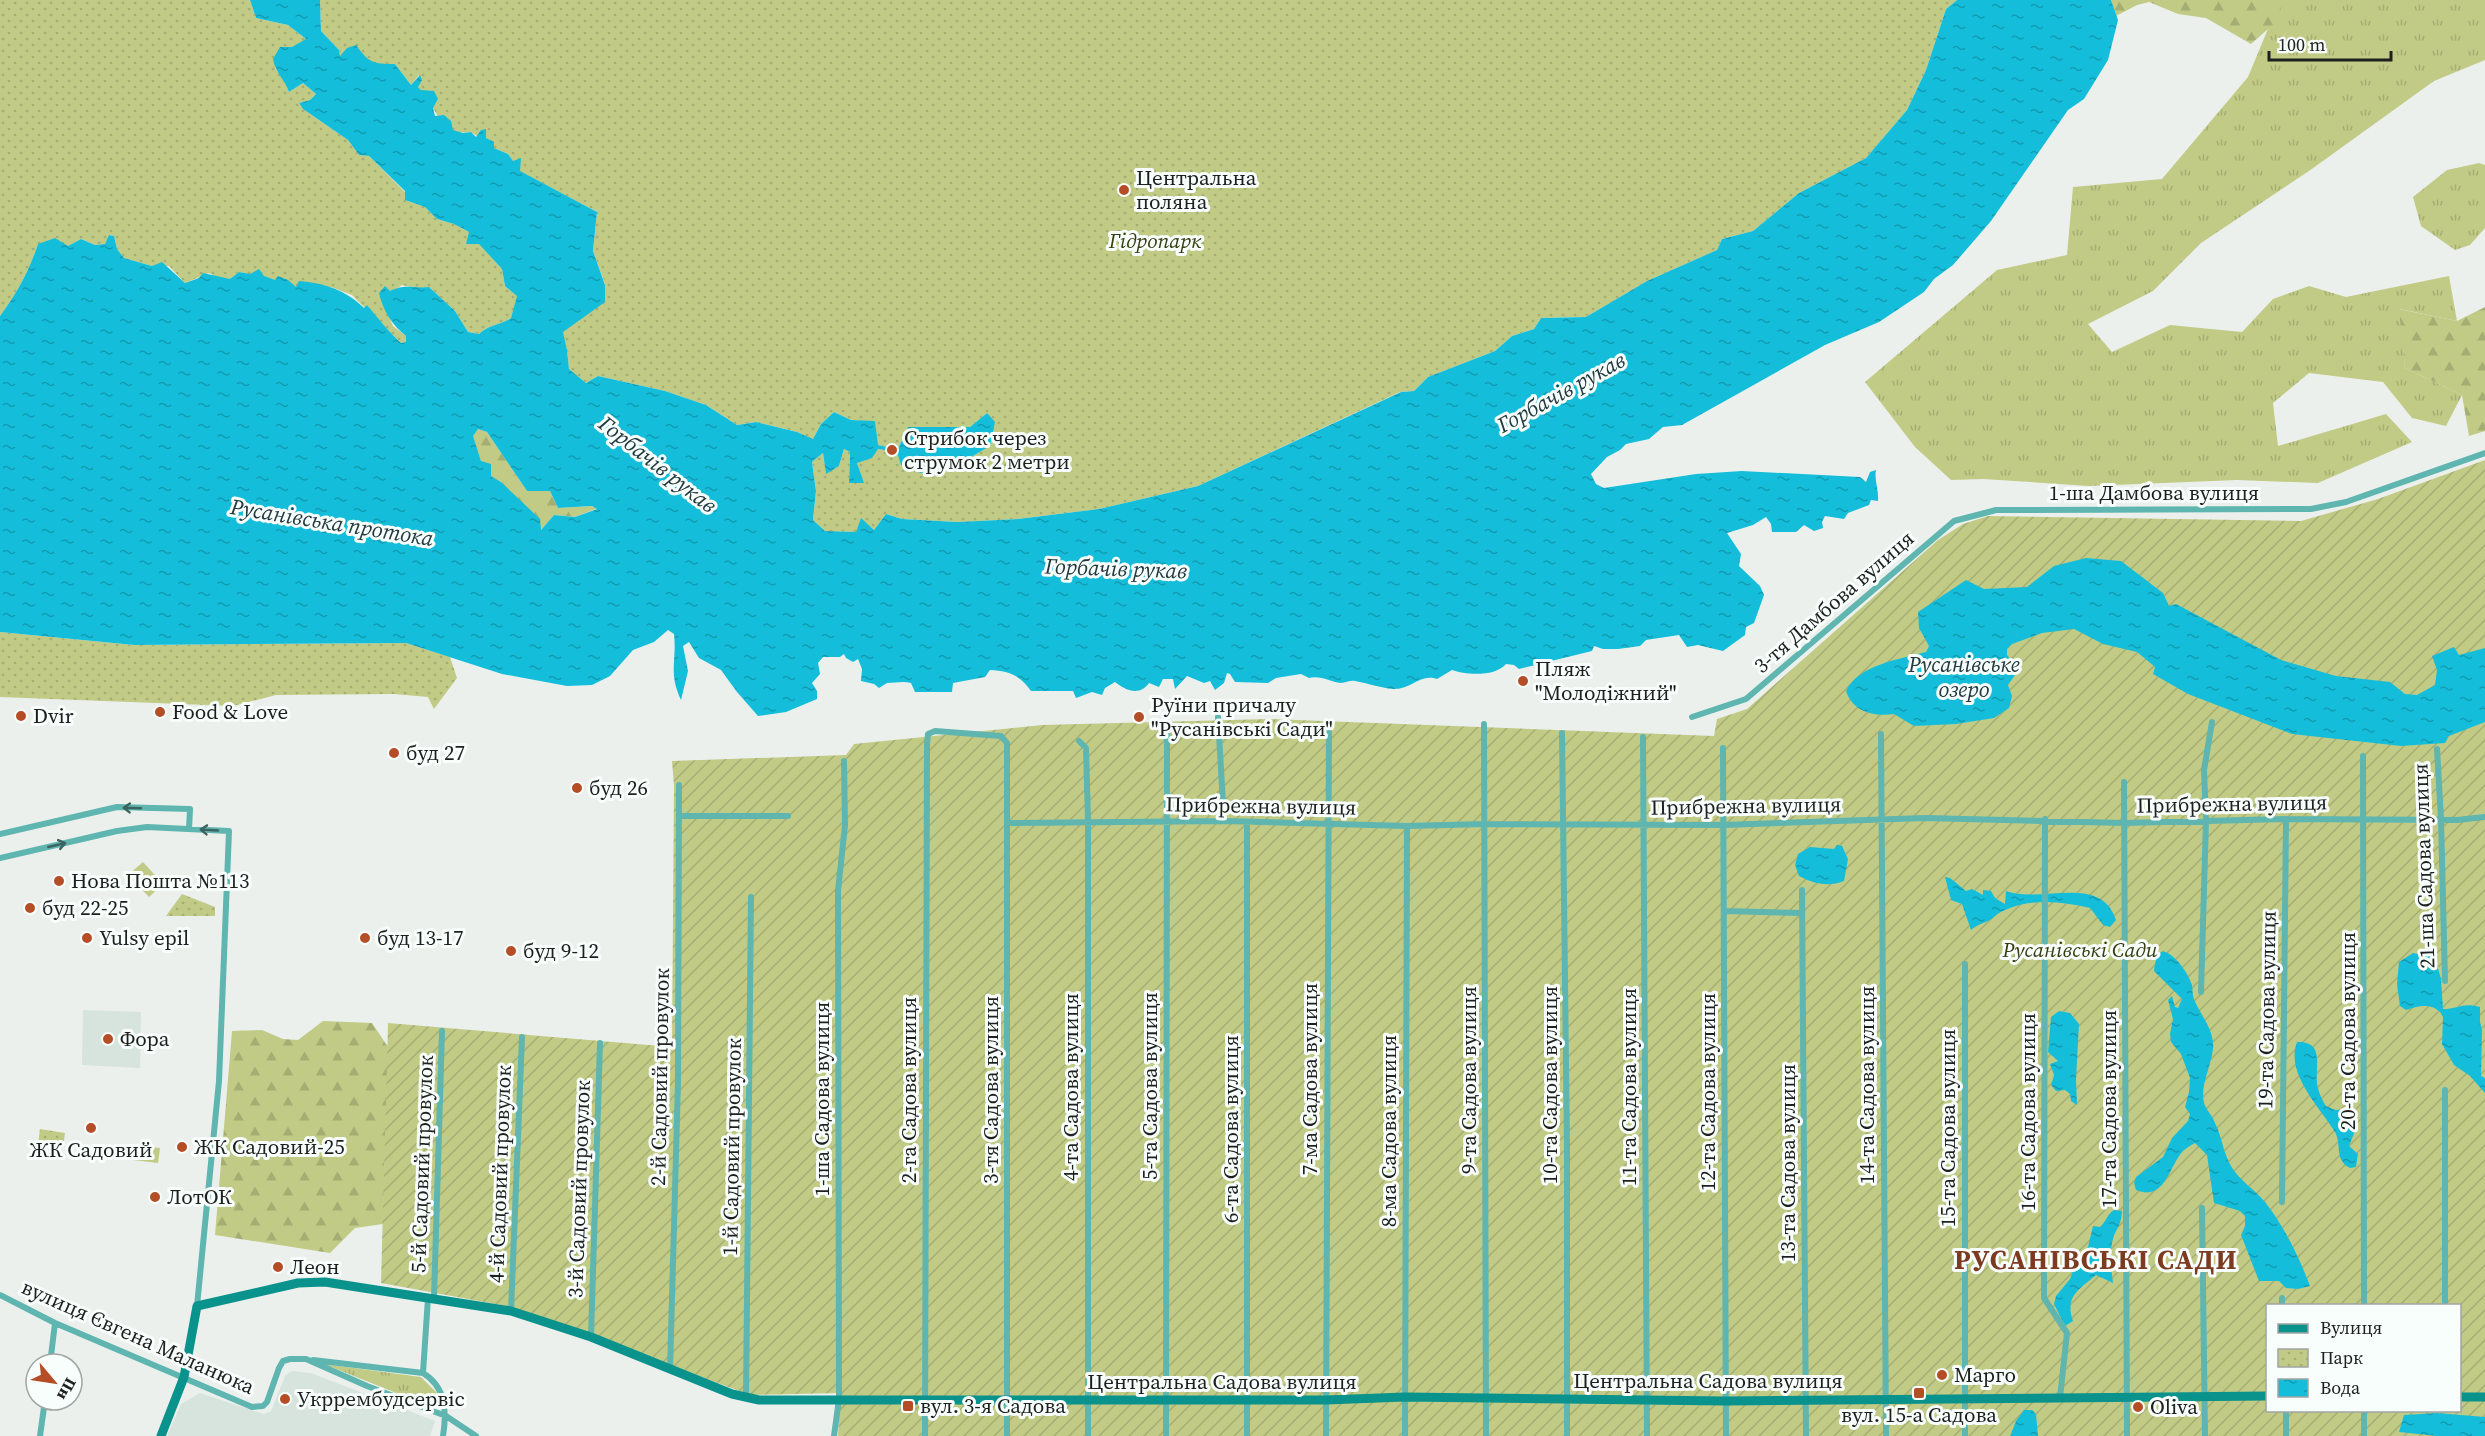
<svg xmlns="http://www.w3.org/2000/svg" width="2485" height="1436" viewBox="0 0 2485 1436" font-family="'Source Serif 4',serif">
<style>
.built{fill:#d7e4de}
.grass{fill:url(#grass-tufts)}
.forest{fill:url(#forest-firs)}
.park{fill:url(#park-dots)}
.garden{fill:url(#garden-furrows);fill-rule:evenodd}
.pitch{fill:#c1cb85}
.water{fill:url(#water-ripples);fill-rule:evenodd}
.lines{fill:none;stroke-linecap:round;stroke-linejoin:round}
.minor{stroke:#5fb5af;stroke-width:6}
.secondary{stroke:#0a928c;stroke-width:9}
.oneway{stroke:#3b6360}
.poi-dot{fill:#b54e27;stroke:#f8fefb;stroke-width:2}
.labels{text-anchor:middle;stroke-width:6;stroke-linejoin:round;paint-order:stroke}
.poi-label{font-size:21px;fill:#1e201f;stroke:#f8fefb;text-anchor:start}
.park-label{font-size:21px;font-style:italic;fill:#373c11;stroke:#f8fefb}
.street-label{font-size:21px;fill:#1e201f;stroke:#f8fefb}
.water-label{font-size:22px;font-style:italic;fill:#21393f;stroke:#f8fefb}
.district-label{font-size:27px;font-weight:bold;letter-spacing:1.5px;fill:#7c3a21;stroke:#f8fefb}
</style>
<defs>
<pattern id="grass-tufts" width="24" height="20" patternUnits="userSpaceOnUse" patternTransform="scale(1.5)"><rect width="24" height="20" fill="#c1cb85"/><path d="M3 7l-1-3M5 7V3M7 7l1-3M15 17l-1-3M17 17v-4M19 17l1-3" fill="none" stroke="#a5ae72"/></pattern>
<pattern id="forest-firs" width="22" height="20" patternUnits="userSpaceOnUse" patternTransform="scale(1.5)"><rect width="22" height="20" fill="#c1cb85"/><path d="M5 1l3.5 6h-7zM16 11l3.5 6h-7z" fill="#a5ae72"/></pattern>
<pattern id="park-dots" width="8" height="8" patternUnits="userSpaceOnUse" patternTransform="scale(1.5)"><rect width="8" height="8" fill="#c1cb85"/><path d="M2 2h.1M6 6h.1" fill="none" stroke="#a5ae72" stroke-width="1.8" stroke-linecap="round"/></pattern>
<pattern id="garden-furrows" width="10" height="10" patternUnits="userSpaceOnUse" patternTransform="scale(1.5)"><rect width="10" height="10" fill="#c1cb85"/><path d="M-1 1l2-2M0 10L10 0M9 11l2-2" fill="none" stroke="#a5ae72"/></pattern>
<pattern id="water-ripples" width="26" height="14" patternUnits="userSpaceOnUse" patternTransform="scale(1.5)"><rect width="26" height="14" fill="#14bedb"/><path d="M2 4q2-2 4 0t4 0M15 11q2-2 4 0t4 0" fill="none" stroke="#129ab1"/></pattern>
</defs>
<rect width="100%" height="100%" fill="#ebf0ed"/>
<path class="built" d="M83 1010 141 1012 140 1068 82 1065Z
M292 1371 311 1373 435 1421 430 1436H167L181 1404 200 1393 264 1414 271 1411 285 1376Z"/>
<path class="grass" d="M2280 0H2485V60L2434 81 2309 171 2201 243 2153 291 2088 324 2112 352 2170 325 2242 332 2273 299 2309 286 2346 297 2449 276 2457 321 2400 309 2405 368 2462 395 2446 426 2412 418 2383 382 2309 373 2273 403 2278 446 2386 414 2412 442 2318 483 2237 480 2089 486 1983 479 1951 480 1915 447 1865 382 1997 270 2067 255 2073 187 2162 179 2248 77Z
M2479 163 2485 165V228L2470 245 2455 250 2421 226 2413 197 2447 170Z
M324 1364 421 1377 437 1393 438 1402 433 1406 426 1405Z"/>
<path class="forest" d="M2111 0H2284L2276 22 2251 44 2206 18 2178 14 2149 2 2137 5 2116 16Z
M2485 307V431L2469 436 2462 395 2405 368 2399 309 2457 321Z
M478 429 487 432 527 491H550L558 508 592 506 598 508 575 517 554 515 541 530 501 482 491 476 481 461 472 436Z
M323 1021 372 1023 388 1047 383 1224 355 1228 330 1253 215 1235 232 1031 262 1030 283 1039 298 1040Z"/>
<path class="park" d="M0 0H250L256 18 288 25 307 40 292 47 275 68 285 81 289 92 303 83 316 94 310 100 299 103 303 109 348 140 359 155 369 156 405 192V200L425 207 437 219 454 224 469 232 502 269 505 286 518 296 511 318C501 325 487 325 479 334L468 332 455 311 429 287 419 289 402 285 381 299 393 326 406 336V342L401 343C388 331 378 319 367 305L365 308 352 295 331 287 296 288 278 276 276 281 239 272 230 279 218 278 209 273 185 283 169 266H152L124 258 117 249 114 236 110 235 105 244 95 245 81 239 68 246 38 244C29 271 17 293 0 316Z
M320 0H1957L1946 9 1926 70 1907 110 1866 158 1799 193 1753 231 1722 239 1717 250 1647 281 1586 317 1541 318 1534 329 1512 336 1495 351 1428 377 1414 391 1400 392 1198 486 1099 509 1018 519 958 522 902 519 886 514 874 530 861 519 857 532 825 531 813 520 816 491 812 462 823 453 826 473 839 466 844 449 850 452 849 483H863L857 463 878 449 897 452 921 473 961 463 990 446 987 413 970 427H908L898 449 877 445 875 422 851 420 834 412 821 424 813 439 797 432 756 422 737 425 706 405 665 391 598 376 586 383 569 369 567 350 562 332 605 284 593 251 597 212 519 171 508 154 494 148 471 132C438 137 436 103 418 87L419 75 411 85 395 64H376L365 58 340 57 339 50 321 31Z
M0 632 134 645 406 643 450 657 457 678 434 709 428 697 394 694 276 695 233 706 0 697Z
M182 894 215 907V916H166Z
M40 1129 65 1133 63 1148 38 1144Z"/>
<path class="garden" d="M2485 460V1436H838L840 1393 750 1395 512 1307 381 1283 388 1023 672 1047 674 786 672 761 846 755 854 744 1042 725 1270 719 1714 736 1717 719 1747 709 1938 540 1963 524 1988 516 2301 521 2378 499ZM2268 1306H2460V1410H2268Z"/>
<path class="pitch" d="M143 862 163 884 149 897 128 875Z
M135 1145 160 1148 158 1163 133 1160Z"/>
<path class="water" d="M250 0H320L321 31 339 50 340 56 347 48 356 45C369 63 373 64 395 64L411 85 420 75 422 80 418 87 421 90 434 91 438 99 433 108 435 116 444 115 451 121 453 130 463 133 471 132 476 137 481 130 486 129V138L494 142V148L508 154 513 161 521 158 520 171 597 212 593 251 605 285V302L563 332 567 350 569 369 586 383 598 376 665 391 706 405 737 425 756 422 797 432 813 439 821 424 834 412 851 420 875 421 878 445 898 449 908 427H970L987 413 995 422 990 446 961 463 921 473 901 465 897 452 878 449 872 458 857 463 864 483H849L850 452 844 449 839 466 826 474 823 453 812 462 816 491 813 520 825 531 856 532 861 518 874 530 886 514 902 519 958 522 1018 519 1099 509 1198 486 1401 392 1414 391 1428 377 1495 351 1512 336 1534 329 1541 318 1586 317 1647 281 1717 250 1722 239 1753 231 1799 193 1866 158 1907 110 1926 70 1946 9 1957 0H2111L2118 20 2108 60 2084 99 2068 110 1991 221 1953 265 1934 279 1924 292 1879 322 1825 345 1682 425 1663 427 1649 439 1626 444 1620 450 1607 457 1591 474 1596 484 1604 488 1696 474 1742 471 1860 477 1866 482 1870 472 1876 470C1874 481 1879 489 1878 501L1871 500 1869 505 1848 513 1844 519 1825 516 1822 522 1823 528 1814 531 1804 525 1796 532H1772L1771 524 1766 517 1753 525 1727 533 1741 554 1739 566 1760 586 1764 595 1754 623 1746 627 1745 635 1723 651 1698 645 1687 647 1679 635 1646 640 1640 646 1618 649H1603L1594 646 1592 651 1519 669 1514 665 1506 664C1495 677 1466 675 1452 670L1437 679C1420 673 1411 690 1393 689 1380 688 1368 683 1355 681 1350 680 1346 683 1341 683 1330 682 1321 675 1309 678L1301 674 1276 678 1268 683 1235 682 1230 674 1227 673 1224 683 1215 690 1210 681 1204 683 1187 676 1175 689 1173 679H1163L1159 687 1149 683C1140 696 1126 691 1115 682L1105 688 1102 695 1092 692 1076 698 1073 691H1031C1020 675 1009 671 990 670L985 677 953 683 952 692H915L911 683C903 681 895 683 887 683L879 688 874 684 861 681 862 669 858 659 853 662 846 658 844 654 840 657H823L818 663 820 674 812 683 817 691V699L786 712 758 716 737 692 721 670 699 658 689 642 683 646 688 671 681 700C668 672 677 662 674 634L668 630 654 642 633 650 610 676 592 685 567 686 502 674 406 643 134 645 0 632V316C17 293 29 271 38 244L55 238 68 246 81 239 95 245 105 244 109 235 114 236 117 249 124 258 152 266 162 262 185 283 199 278 203 273 230 279 239 272 250 274 259 269 264 276 275 280 278 276 288 280 296 287 299 281C324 283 346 290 364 308L367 305C378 318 388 331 401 343L406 342V336C392 325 383 311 379 293L385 286 390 291C406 283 412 289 429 287L455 311 468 332 479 334C487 325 501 325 511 318L517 296 505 286 502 269 479 244H466L469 232 454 224 437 219 425 207 405 200V191L369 156 359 155 348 140 303 109 299 103 310 100 316 94 303 83 289 92C285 80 275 72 273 59L280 47H292L306 39 288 25 256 18ZM478 429 487 432 527 491H550L558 508 592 506 597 509 575 517 554 515 541 530 540 519 501 482 491 476V464L481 461 473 436Z
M2086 558 2121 561 2163 593 2169 606 2176 604 2281 660 2336 676 2390 682 2405 694 2417 695 2435 685 2437 670 2432 656 2454 647 2459 655 2485 648V722L2449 736 2445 743 2401 746 2292 734 2188 694 2153 674 2155 667 2137 652 2103 644 2074 629 2042 633 2012 644 2007 649V655L2016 666 2015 675 2008 685 2012 696 2009 708 1994 718 1956 724 1914 726 1894 714C1874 717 1853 712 1846 691 1858 665 1900 659 1926 652L1929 646 1919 628 1918 612 1966 580 1984 589 2027 587 2054 566Z
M1837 845 1842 846 1848 859 1844 881C1828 887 1814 884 1799 876L1795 865 1798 854 1810 847 1834 849Z
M1945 877 1950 878 1966 891 1972 889 1983 895V890L1991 891 1995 898 2005 904 2006 891C2041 904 2101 873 2116 920L2110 927 2103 925 2090 908C2060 901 2031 898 2003 911 1997 913 1993 919 1988 921 1981 924 1977 925 1971 930L1962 904 1951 900Z
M2163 951C2176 955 2188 973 2192 985 2193 990 2192 994 2194 999 2200 1015 2215 1030 2213 1049 2211 1067 2200 1085 2204 1103 2206 1110 2213 1116 2215 1123 2222 1137 2223 1152 2231 1166 2239 1180 2254 1189 2265 1202 2284 1226 2299 1257 2310 1286L2298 1289 2286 1288 2279 1281H2259L2241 1235 2245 1226V1216L2240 1211 2214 1203 2207 1155 2195 1143C2190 1146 2186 1148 2183 1151 2169 1166 2165 1202 2136 1190L2134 1183 2136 1177 2163 1157 2172 1138 2188 1121 2190 1114 2185 1107 2189 1092 2190 1078 2181 1054 2171 1042 2170 1034 2173 1019 2168 1000 2172 996 2175 1007 2178 1008 2182 999 2154 971C2155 963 2156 954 2163 951Z
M2413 953 2435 957 2441 979 2443 1009C2458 1009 2463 1002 2480 1007V1022L2482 1030 2481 1076 2485 1078V1093L2470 1076 2454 1065 2442 1044 2443 1017 2440 1012C2430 1003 2418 1006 2406 1010L2400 1006 2397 984 2399 962Z
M2059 1011 2070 1013 2079 1024 2076 1080 2077 1105 2071 1101 2070 1094 2065 1090 2056 1091 2051 1085 2054 1075 2050 1064 2058 1061 2048 1052 2051 1017Z
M2297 1042C2325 1041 2315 1066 2317 1083 2318 1091 2322 1100 2326 1106L2335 1110 2353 1109 2355 1131 2349 1146 2358 1154 2356 1167 2350 1168C2334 1160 2342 1145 2335 1132 2320 1107 2285 1074 2297 1042Z
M2114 1210 2122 1211C2121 1227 2117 1226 2113 1239 2109 1253 2111 1268 2113 1283L2096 1275C2080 1289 2064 1296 2073 1321L2065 1326 2054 1304 2056 1296 2070 1279 2075 1266 2088 1247 2093 1226 2100 1227C2106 1222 2107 1214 2114 1210Z
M2024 1410H2032L2036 1414 2038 1436H2010L2016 1421Z
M2437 1413 2485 1417V1436H2437L2399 1432 2404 1415Z"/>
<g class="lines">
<path class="minor" d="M1218 717 1224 821
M1692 717 1746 699 1954 521 1996 510 2311 509 2346 502 2485 453
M1484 724 1486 1436
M1562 733 1567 1148V1436
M1881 734 1886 1436
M1643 737 1647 1436
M1079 741 1086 748 1088 821V1436
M1723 748 1726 1436
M2437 749 2441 819 2445 981
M2363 756 2364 1306
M2124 782 2127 1436
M680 816H788
M2045 819 2044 1298 2067 1333 2060 1398
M1247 822V1436
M1008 823 1224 821 1407 826 1485 824 1724 825 1925 818 2124 823 2286 819 2457 820 2485 817
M0 834 117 807 190 809 189 829
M0 858 117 831 147 827 229 831 219 1081 197 1306
M1802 890 1806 1436
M1724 911 1802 913
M1965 964V1436
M2201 992 2206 820 2204 770 2212 722
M2282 1202 2286 819
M2202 1208 2205 1436
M0 1295 55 1323 252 1407 263 1406 267 1402 279 1368 283 1361 290 1359H306L367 1386 446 1416 476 1436
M428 1298 423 1373C446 1387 447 1411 443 1436
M434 1298 442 1031
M2282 1298V1306
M2445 1306V1090
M511 1311 522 1037
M591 1337 600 1043
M313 1360 423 1373
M50 1364 55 1323
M670 1370 678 1082 679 785
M746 1398 751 897
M2286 1410V1436
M2364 1410V1436
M40 1436 45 1400
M834 1436 839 1399 838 891 845 825 844 761
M925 1436 927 744 928 734 935 731 1001 736 1007 743V1436
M1166 1436 1167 735
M1326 1436 1329 721
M1405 1436 1407 826"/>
<path class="secondary" d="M2460 1397H2485
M161 1436 184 1377 197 1306 298 1283 325 1282 511 1311 591 1337 732 1394 759 1400H1326L1405 1397 1725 1401 2268 1396"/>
</g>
<defs><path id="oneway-shaft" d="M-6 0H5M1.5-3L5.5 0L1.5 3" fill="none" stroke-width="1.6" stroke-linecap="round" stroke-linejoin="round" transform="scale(1.5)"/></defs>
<g class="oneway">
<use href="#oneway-shaft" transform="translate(132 808) rotate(-178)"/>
<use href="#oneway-shaft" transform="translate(209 830) rotate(-177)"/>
<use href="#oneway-shaft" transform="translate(57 845) rotate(-13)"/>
</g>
<g class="poi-dot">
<circle cx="1124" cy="190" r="6"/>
<circle cx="892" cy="450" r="6"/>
<circle cx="1523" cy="681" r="6"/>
<circle cx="160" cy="712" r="6"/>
<circle cx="21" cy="716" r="6"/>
<circle cx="1139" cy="717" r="6"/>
<circle cx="394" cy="753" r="6"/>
<circle cx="577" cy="788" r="6"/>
<circle cx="59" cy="881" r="6"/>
<circle cx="30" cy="908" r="6"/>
<circle cx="87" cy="938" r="6"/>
<circle cx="365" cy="938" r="6"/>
<circle cx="511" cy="951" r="6"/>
<circle cx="108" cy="1039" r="6"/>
<circle cx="91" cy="1128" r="6"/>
<circle cx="182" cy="1147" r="6"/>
<circle cx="155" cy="1197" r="6"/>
<circle cx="278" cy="1267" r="6"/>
<circle cx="1942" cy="1375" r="6"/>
<rect x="1913" y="1387" width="12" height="12" rx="3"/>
<circle cx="285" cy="1399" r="6"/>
<rect x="902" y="1400" width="12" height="12" rx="3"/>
<circle cx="2138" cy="1407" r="6"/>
</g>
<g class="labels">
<g class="poi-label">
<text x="1136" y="185">Центральна<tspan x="1136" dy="24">поляна</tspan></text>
<text x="904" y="445">Стрибок через<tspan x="904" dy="24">струмок 2 метри</tspan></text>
<text x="1535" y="676">Пляж<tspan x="1535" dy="24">"Молодіжний"</tspan></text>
<text x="1151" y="712">Руїни причалу<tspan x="1151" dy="24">"Русанівські Сади"</tspan></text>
<text x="172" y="719">Food &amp; Love</text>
<text x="33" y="723">Dvir</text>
<text x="406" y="760">буд 27</text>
<text x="589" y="795">буд 26</text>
<text x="71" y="888">Нова Пошта №113</text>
<text x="42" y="915">буд 22-25</text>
<text x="99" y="945">Yulsy epil</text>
<text x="377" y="945">буд 13-17</text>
<text x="523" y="958">буд 9-12</text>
<text x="120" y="1046">Фора</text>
<text x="194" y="1154">ЖК Садовий-25</text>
<text x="91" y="1157" text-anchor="middle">ЖК Садовий</text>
<text x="167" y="1204">ЛотОК</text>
<text x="290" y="1274">Леон</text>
<text x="1954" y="1382">Марго</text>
<text x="297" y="1406">Укррембудсервіс</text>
<text x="920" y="1413">вул. 3-я Садова</text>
<text x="2150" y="1414">Oliva</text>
<text x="1919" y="1422" text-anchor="middle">вул. 15-а Садова</text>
</g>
<g class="park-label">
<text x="1155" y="248">Гідропарк</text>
<text x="2080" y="957">Русанівські Сади</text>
</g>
<g class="street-label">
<text x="2154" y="500">1-ша Дамбова вулиця</text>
<text transform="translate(1834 602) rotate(-41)" y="7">3-тя Дамбова вулиця</text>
<text transform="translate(2232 804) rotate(-1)" y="7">Прибрежна вулиця</text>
<text transform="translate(1261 806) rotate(1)" y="7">Прибрежна вулиця</text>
<text transform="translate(1746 806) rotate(-1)" y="7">Прибрежна вулиця</text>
<text transform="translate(2424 866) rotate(-92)" y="7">21-ша Садова вулиця</text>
<text transform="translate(2267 1010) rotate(-89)" y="7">19-та Садова вулиця</text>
<text transform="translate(2348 1031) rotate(-90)" y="7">20-та Садова вулиця</text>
<text transform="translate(660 1077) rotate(-89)" y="7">2-й Садовий провулок</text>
<text transform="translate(1310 1079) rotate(-90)" y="7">7-ма Садова вулиця</text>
<text transform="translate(1469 1080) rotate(-90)" y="7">9-та Садова вулиця</text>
<text transform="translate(1550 1085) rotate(-90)" y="7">10-та Садова вулиця</text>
<text transform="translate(1867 1085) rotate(-90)" y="7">14-та Садова вулиця</text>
<text transform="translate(1150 1086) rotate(-90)" y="7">5-та Садова вулиця</text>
<text transform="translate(1071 1087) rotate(-90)" y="7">4-та Садова вулиця</text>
<text transform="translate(1629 1087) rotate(-90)" y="7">11-та Садова вулиця</text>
<text transform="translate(909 1090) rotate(-90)" y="7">2-га Садова вулиця</text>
<text transform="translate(991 1090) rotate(-90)" y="7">3-тя Садова вулиця</text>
<text transform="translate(1708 1092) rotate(-90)" y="7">12-та Садова вулиця</text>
<text transform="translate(822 1099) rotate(-90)" y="7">1-ша Садова вулиця</text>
<text transform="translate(2109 1109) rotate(-90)" y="7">17-та Садова вулиця</text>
<text transform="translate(2028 1112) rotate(-90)" y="7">16-та Садова вулиця</text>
<text transform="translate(1948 1128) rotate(-90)" y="7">15-та Садова вулиця</text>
<text transform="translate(1231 1129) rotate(-90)" y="7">6-та Садова вулиця</text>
<text transform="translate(1389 1131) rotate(-90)" y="7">8-ма Садова вулиця</text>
<text transform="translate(732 1147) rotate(-89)" y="7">1-й Садовий провулок</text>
<text transform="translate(1788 1163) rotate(-90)" y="7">13-та Садова вулиця</text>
<text transform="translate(422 1164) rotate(-88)" y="7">5-й Садовий провулок</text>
<text transform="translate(500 1174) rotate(-88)" y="7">4-й Садовий провулок</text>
<text transform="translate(579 1189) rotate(-88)" y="7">3-й Садовий провулок</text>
<text transform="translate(138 1337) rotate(24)" y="7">вулиця Євгена Маланюка</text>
<text x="1708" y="1388">Центральна Садова вулиця</text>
<text x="1222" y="1389">Центральна Садова вулиця</text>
</g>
<g class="water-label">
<text transform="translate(1561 392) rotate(-29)" y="8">Горбачів рукав</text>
<text transform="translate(658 464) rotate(38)" y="8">Горбачів рукав</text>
<text transform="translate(332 522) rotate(9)" y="8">Русанівська протока</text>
<text transform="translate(1116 568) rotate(2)" y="8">Горбачів рукав</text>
<text x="1964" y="672">Русанівське<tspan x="1964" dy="25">озеро</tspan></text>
</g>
<g class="district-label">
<text x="2096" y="1269">РУСАНІВСЬКІ САДИ</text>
</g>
</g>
<rect x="2266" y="1304" width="195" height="108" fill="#f8fefb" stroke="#a1a5a3" stroke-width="1.5"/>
<rect x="2278" y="1324" width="30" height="9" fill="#0a928c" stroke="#a1a5a3" stroke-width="1.5"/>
<text x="2320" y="1334" font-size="18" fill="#1e201f">Вулиця</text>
<rect x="2278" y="1349" width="30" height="18" fill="url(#park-dots)" stroke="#a1a5a3" stroke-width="1.5"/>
<text x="2320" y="1364" font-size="18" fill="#1e201f">Парк</text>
<rect x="2278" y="1379" width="30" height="18" fill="url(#water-ripples)" stroke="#a1a5a3" stroke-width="1.5"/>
<text x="2320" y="1394" font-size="18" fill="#1e201f">Вода</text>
<g transform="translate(54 1382) rotate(119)"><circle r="28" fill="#f8fefb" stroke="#a1a5a3" stroke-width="1.5"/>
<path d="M0-4.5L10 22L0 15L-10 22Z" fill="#b54e27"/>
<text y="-9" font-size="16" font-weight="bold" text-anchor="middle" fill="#1e201f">Пн</text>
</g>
<path d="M2269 51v9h122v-9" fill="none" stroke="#1e201f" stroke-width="3"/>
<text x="2278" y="51" font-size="18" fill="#1e201f" stroke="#f8fefb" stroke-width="4.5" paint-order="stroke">100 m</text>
</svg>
